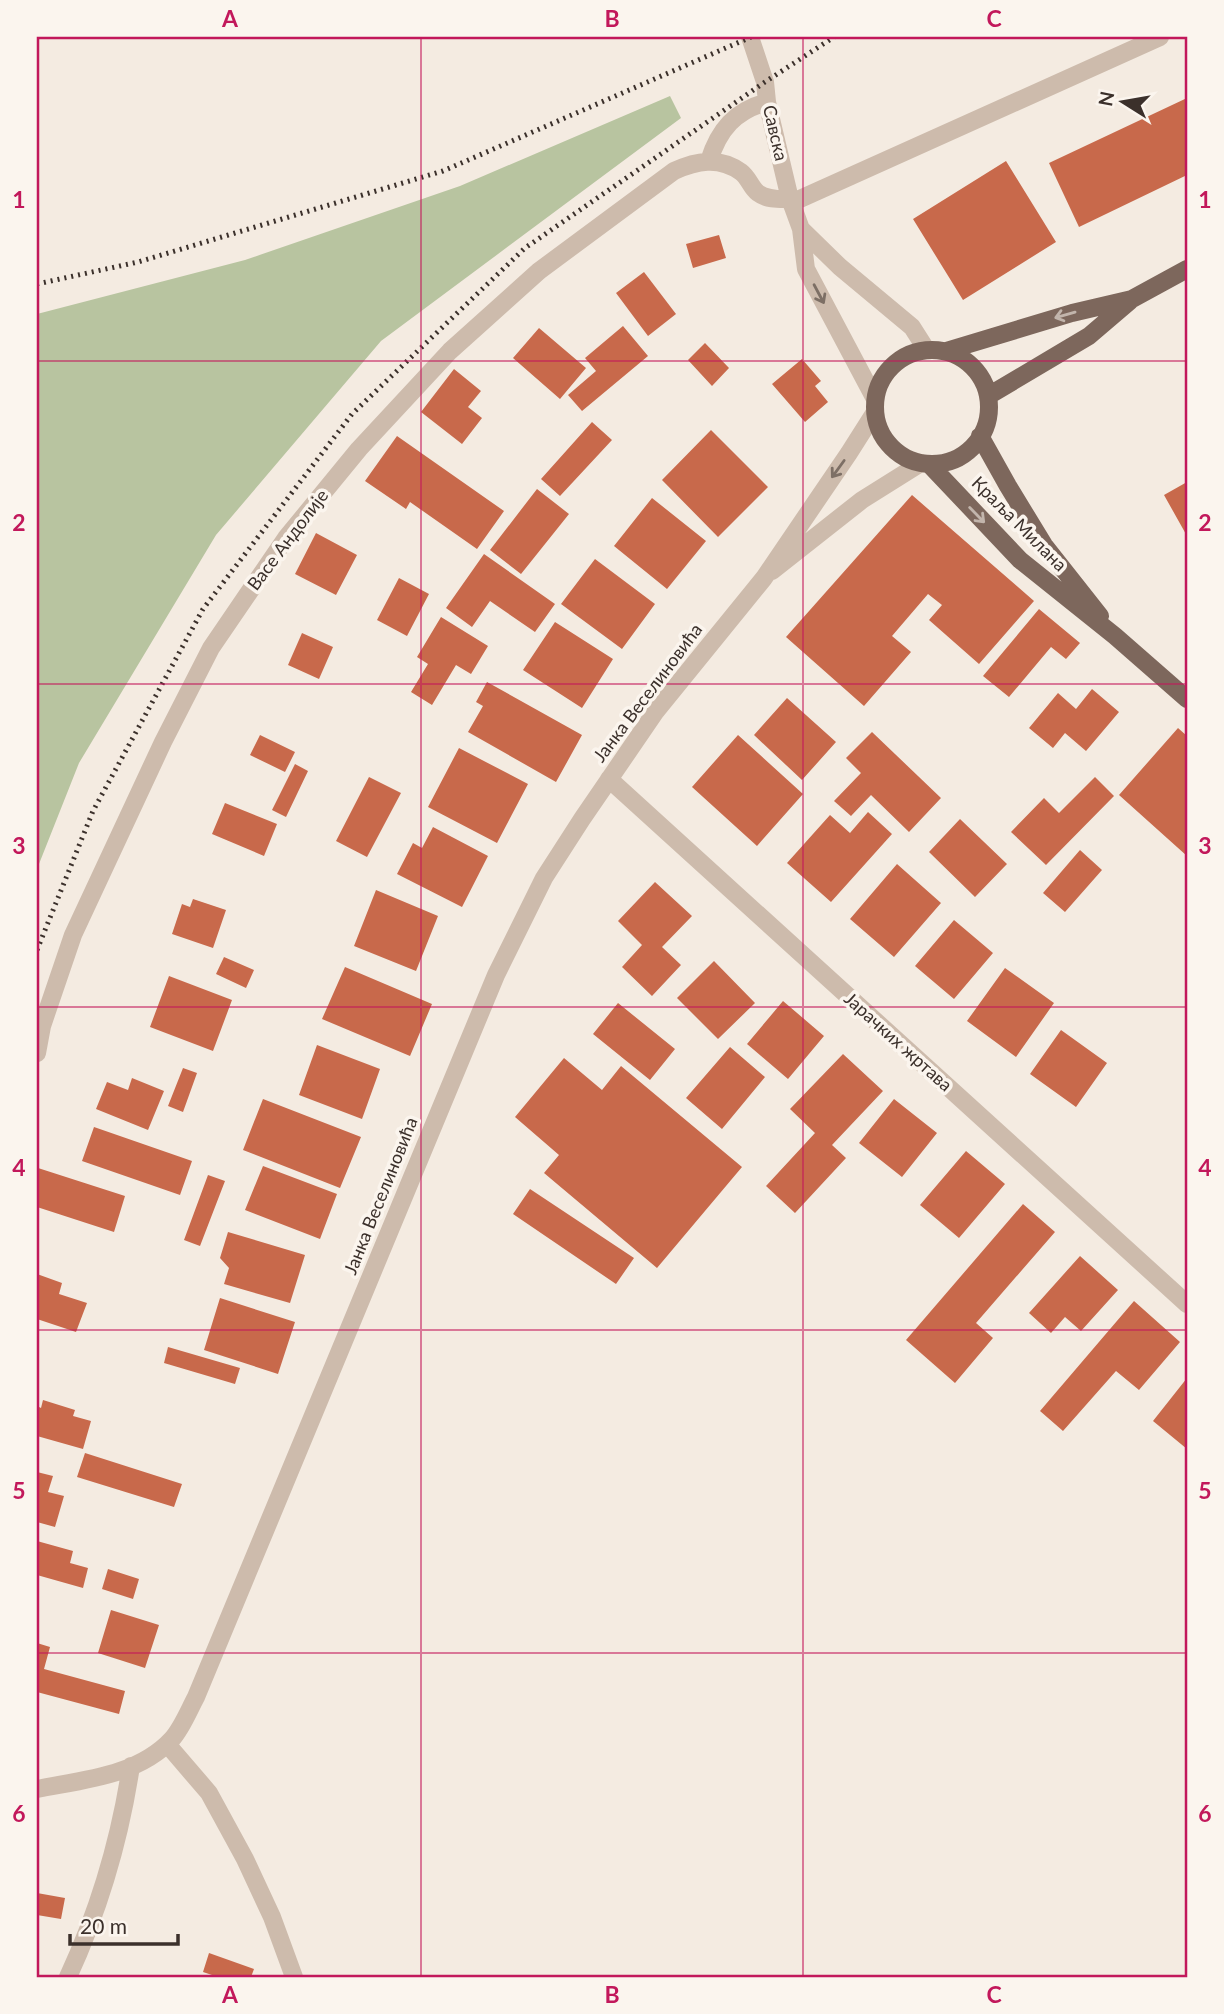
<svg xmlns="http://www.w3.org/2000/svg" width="1224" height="2014" viewBox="0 0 1224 2014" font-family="Lato,sans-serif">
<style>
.green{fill:#b8c4a0}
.building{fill:#c8694b}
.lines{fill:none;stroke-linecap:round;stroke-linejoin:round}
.minor{stroke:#cdbbac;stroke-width:18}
.major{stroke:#7d675c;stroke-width:18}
.rail{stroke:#3b302b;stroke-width:5;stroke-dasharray:2 5;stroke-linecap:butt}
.oneway{stroke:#7d6f65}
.oneway2{stroke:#c2b5ac}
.grid{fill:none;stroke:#c2185b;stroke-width:2;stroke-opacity:0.55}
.labels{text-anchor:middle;stroke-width:7;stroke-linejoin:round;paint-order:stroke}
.street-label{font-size:18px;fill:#3b302b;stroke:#fbf5ee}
.neatline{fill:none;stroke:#c2185b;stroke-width:2.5}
.grid-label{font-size:23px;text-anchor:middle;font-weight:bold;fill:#c2185b}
</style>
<rect width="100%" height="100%" fill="#f4ebe1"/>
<path class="green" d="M670 96 681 118 381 341 216 535 79 763 37 869V314L245 260 460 186Z"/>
<path class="building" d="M1187 98V175L1079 227 1049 163Z
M1006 161 1056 242 963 300 913 219Z
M719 235 726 258 693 268 686 244Z
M644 272 676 314 648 336 616 293Z
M623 326 648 356 582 411 568 395 596 371 585 358Z
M539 328 586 368 560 399 513 358Z
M705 343 729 368 712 386 688 360Z
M802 359 821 381 815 386 828 402 805 422 772 384Z
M454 369 481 391 468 407 482 418 462 444 421 412Z
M592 422 612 440 560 496 541 479Z
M711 430 768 487 718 537 662 480Z
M397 436 504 511 477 549 410 502 406 509 365 481Z
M1187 482V536L1164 495Z
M537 489 569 514 521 574 490 550Z
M912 495 1034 601 979 664 929 620 942 605 928 594 892 636 911 652 864 706 786 637Z
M652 498 706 541 667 589 614 546Z
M316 533 357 555 336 595 295 574Z
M484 554 555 604 535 632 490 601 472 627 446 608Z
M595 559 655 604 622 649 561 604Z
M399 578 429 594 407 636 377 620Z
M1039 609 1080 643 1066 659 1051 647 1009 697 983 676Z
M441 617 488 646 471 674 456 665 432 705 411 692 428 664 417 657Z
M555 622 613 659 582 708 523 670Z
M302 633 333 647 319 679 288 665Z
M487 682 582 735 556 782 468 732 483 706 476 702Z
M1092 689 1119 712 1086 751 1065 733 1053 748 1029 728 1058 693 1076 709Z
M787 698 836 742 802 780 754 735Z
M1178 728 1187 736V856L1119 795Z
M872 732 941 798 909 832 871 795 851 816 834 801 861 773 846 758Z
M260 735 295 752 285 772 250 755Z
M738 735 803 794 757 846 692 787Z
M459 748 528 784 497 843 428 807Z
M295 764 308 771 286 817 272 810Z
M369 777 401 793 367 857 336 841Z
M1095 777 1114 796 1046 865 1011 832 1044 798 1059 813Z
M225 803 277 824 264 856 212 834Z
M868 812 892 834 831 902 787 863 830 815 850 833Z
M960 819 1007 864 975 897 929 852Z
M433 827 488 856 462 907 397 874 413 843 422 848Z
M1080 850 1102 870 1065 912 1043 893Z
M897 864 941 903 894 957 850 919Z
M655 882 692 916 662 947 681 965 652 996 622 967 642 945 618 921Z
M376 890 438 916 416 971 354 946Z
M193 899 226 910 213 948 172 934 182 904 190 907Z
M954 920 993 953 954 999 915 966Z
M224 957 254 970 246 988 216 974Z
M714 961 755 1003 718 1039 677 998Z
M345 967 432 1004 410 1056 322 1019Z
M1005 968 1054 1003 1016 1057 967 1021Z
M169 976 232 1000 213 1051 150 1027Z
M783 1001 824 1036 788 1079 747 1044Z
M618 1003 675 1049 650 1080 593 1034Z
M1061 1030 1107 1063 1076 1107 1030 1074Z
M317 1045 380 1069 362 1119 299 1095Z
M730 1047 765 1077 722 1129 686 1098Z
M843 1054 883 1091 832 1145 846 1158 795 1213 766 1186 815 1133 790 1109Z
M564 1058 602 1090 621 1066 742 1167 657 1268 544 1173 559 1155 515 1117Z
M183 1068 197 1073 183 1112 168 1106Z
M132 1078 164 1091 148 1130 96 1109 107 1082 128 1090Z
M263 1099 361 1137 340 1188 243 1150Z
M894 1099 937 1133 902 1177 859 1143Z
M94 1127 192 1161 180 1195 82 1161Z
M966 1151 1005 1184 959 1238 920 1205Z
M263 1166 337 1194 320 1239 245 1210Z
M38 1168 125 1196 114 1232 37 1207Z
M208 1175 225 1181 200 1246 184 1240Z
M530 1189 634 1258 616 1284 513 1214Z
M1023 1204 1055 1232 976 1323 993 1338 955 1383 906 1340Z
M228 1232 305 1255 290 1303 224 1284 229 1268 220 1258Z
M1080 1256 1118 1290 1081 1331 1065 1317 1051 1333 1029 1313Z
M37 1274 62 1283 59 1294 87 1303 76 1332 37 1319Z
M220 1298 295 1322 278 1374 204 1350Z
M1134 1301 1180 1342 1139 1390 1116 1371 1063 1431 1040 1411Z
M168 1347 240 1368 235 1384 164 1363Z
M1187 1378V1449L1153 1421Z
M43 1400 75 1410 73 1416 91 1421 83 1449 37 1436V1406L41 1408Z
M85 1453 182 1484 174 1507 77 1477Z
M37 1472 53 1476 48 1492 64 1496 55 1527 37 1522Z
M37 1541 73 1551 70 1563 88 1568 83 1588 37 1575Z
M108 1569 139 1579 133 1599 102 1589Z
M111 1610 159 1625 145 1668 98 1653Z
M37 1643 50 1647 44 1669 125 1691 119 1714 37 1692Z
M37 1893 65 1898 61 1919 37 1915Z
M209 1953 254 1969 251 1977H218L203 1972Z"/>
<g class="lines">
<path class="minor" d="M750 37 765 82 767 102 790 199 801 229 806 269 875 399
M709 161C719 129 735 111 767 102
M791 203 1160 37
M801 229 840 267 912 327 926 349
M772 571 862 500 921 463
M609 779 1187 1304
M37 1053 42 1026 73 935 163 742 211 648 286 538 359 449 450 351 539 271 674 171C696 161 719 156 741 172 749 178 751 188 758 193 767 200 780 199 790 199
M167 1744 209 1793 245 1859 272 1917 294 1977
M37 1789C82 1780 138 1776 172 1739 182 1728 189 1710 196 1697L496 975 544 878 582 819 656 711 764 578 849 453 875 412
M68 1977C99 1910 120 1839 131 1766"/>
<path class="major" d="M875 407a57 57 0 1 1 114 0a57 57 0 1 1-114 0Z
M946 351 1072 313 1132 299 1187 269
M988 396 1089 336 1130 301
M980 436 1008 486 1044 545 1100 616
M930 465 1020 560 1115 636 1187 699"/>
<path class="rail" d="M37 284 138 262 443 171 751 37
M37 950 93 811 203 609 352 414 525 248 765 82 834 37"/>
</g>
<defs><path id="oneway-shaft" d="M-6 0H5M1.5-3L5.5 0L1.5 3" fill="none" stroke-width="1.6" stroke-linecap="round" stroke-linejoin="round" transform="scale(1.75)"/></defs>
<g class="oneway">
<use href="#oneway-shaft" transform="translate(819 294) rotate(62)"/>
<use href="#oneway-shaft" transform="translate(838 469) rotate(126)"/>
</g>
<g class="oneway2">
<use href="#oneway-shaft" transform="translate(1065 315) rotate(164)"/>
<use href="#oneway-shaft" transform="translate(977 515) rotate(46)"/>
</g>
<path class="grid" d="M421 37V1977M803 37V1977M37 361H1187M37 684H1187M37 1007H1187M37 1330H1187M37 1653H1187"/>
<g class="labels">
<g class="street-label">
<text transform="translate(775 133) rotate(77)" y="6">Савска</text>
<text transform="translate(1019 524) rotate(45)" y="6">Краља Милана</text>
<text transform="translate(288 540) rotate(-53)" y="6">Васе Андолије</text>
<text transform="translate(648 693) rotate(-53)" y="6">Јанка Веселиновића</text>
<text transform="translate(898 1042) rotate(42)" y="6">Јарачких жртава</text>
<text transform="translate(381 1196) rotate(-68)" y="6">Јанка Веселиновића</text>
</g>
</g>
<rect width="1224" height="2014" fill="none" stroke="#fbf5ee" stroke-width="77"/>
<g transform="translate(1123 102) rotate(281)" stroke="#fbf5ee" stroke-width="5" paint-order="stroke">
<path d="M0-5L12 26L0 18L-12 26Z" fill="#3b302b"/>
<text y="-10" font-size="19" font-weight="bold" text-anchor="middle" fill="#3b302b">N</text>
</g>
<path d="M70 1934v10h108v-10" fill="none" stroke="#3b302b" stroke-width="3.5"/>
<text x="80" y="1934" font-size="21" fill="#3b302b" stroke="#fbf5ee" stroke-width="5" paint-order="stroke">20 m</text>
<rect x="38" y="38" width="1148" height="1938" class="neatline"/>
<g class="grid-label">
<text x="230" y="27">A</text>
<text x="612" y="27">B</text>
<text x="994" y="27">C</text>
<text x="19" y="208">1</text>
<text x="1205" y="208">1</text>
<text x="19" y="531">2</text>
<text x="1205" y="531">2</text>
<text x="19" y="854">3</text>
<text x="1205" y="854">3</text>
<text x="19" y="1176">4</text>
<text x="1205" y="1176">4</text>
<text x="19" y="1499">5</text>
<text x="1205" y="1499">5</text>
<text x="19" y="1822">6</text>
<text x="1205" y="1822">6</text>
<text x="230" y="2003">A</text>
<text x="612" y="2003">B</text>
<text x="994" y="2003">C</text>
</g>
</svg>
